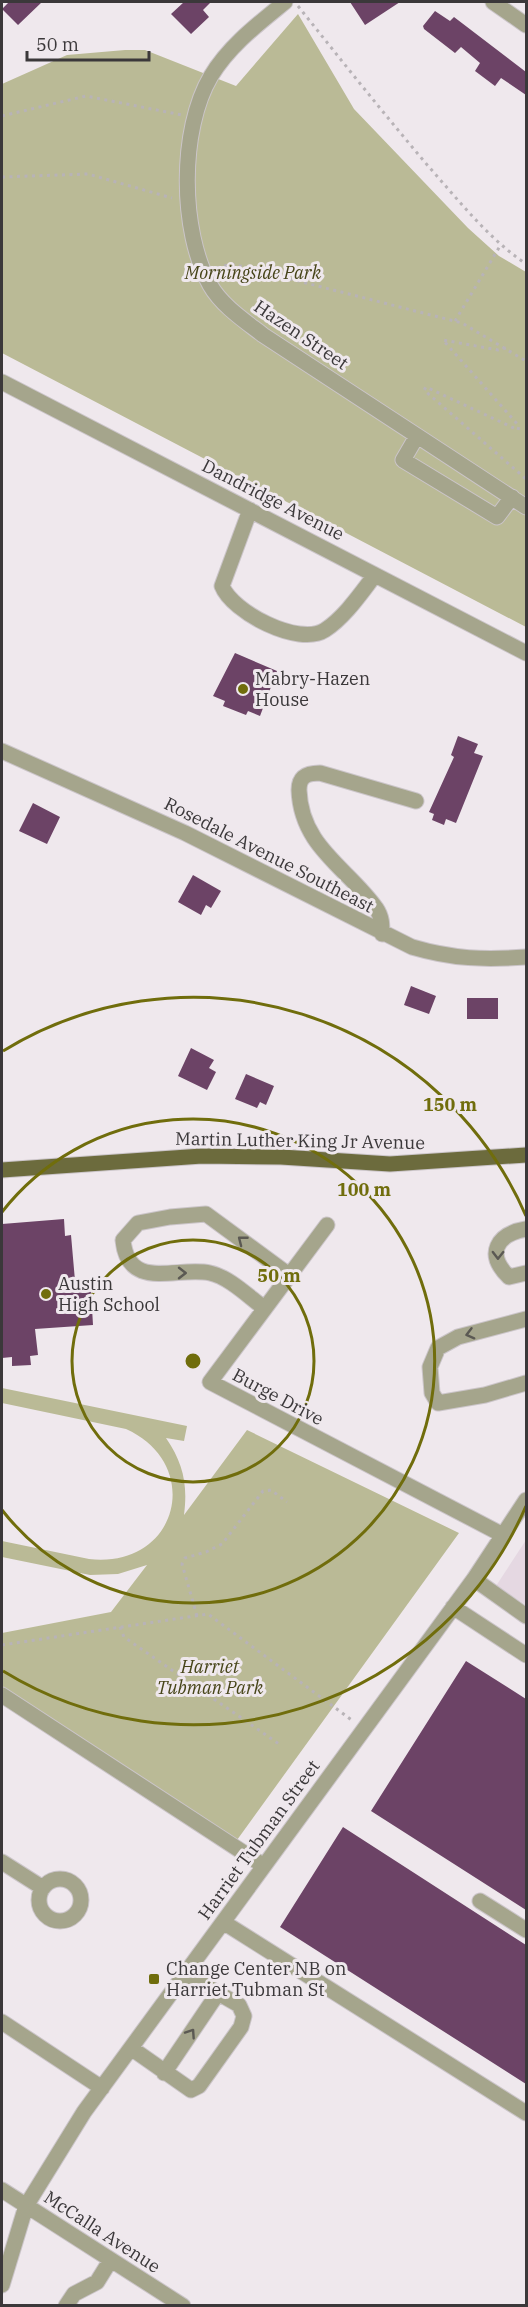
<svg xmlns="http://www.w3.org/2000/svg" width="528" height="2307" viewBox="0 0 528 2307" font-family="'IBM Plex Serif',serif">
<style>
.built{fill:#e5d8e2}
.green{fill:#baba96}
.building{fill:#6c4366}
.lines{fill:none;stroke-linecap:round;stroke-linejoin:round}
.minor-casing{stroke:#cbc5c9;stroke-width:17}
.major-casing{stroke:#cbc5c9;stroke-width:17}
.path{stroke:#b8b3b7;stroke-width:3;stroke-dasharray:3 4.5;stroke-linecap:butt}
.minor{stroke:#a5a58c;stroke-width:15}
.major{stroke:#6c6b3d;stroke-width:15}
.oneway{stroke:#5b5953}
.ring{fill:none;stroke:#706d0c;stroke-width:3}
.poi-dot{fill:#706d0c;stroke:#efe8ed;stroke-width:2}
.labels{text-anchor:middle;stroke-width:6;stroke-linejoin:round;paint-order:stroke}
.park-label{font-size:18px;font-style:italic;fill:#474519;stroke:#efe8ed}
.street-label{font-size:18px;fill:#3b383a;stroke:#efe8ed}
.poi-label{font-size:18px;fill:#3b383a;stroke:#efe8ed;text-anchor:start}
.centre{fill:#706d0c;stroke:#efe8ed;stroke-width:3}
.ring-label{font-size:18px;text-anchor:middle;font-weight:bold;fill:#706d0c;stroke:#efe8ed;stroke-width:6;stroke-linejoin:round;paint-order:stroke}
</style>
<rect width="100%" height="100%" fill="#efe8ed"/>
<path class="built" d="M526 1540V1605L496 1586Z"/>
<path class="green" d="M298 14 354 109 468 228 499 256 526 272V627L2 353V84L67 55 125 50H145L236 86Z
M2 1388 187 1426 184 1441 166 1438C183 1463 188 1484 184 1515L247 1430 459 1533 237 1840 2 1687V1633L111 1612 147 1565 118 1574 90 1575 2 1557V1541L89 1559C179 1569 204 1464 126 1429L2 1403Z"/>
<path class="building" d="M9 2H42L18 25 2 9Z
M184 2H211L203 10 209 17 191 34 171 14Z
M350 2H400L365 25Z
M435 11 450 21 454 17 526 72V95L501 78 495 86 475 71 480 63 461 47 455 53 424 29 423 26Z
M235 653 277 671 260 716 248 711 246 715 223 706 225 701 213 696Z
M458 736 478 744 474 753 483 756 456 823 446 819 444 825 432 820 434 814 429 812 454 757 451 755Z
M33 803 60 817 47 844 19 831Z
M193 875 221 891 211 908 206 905 201 915 178 902Z
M411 986 436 996 429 1014 404 1005Z
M467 998H498V1019H467Z
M191 1048 214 1060 209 1068 216 1072 207 1090 178 1076Z
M246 1074 274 1086 266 1105 260 1102 257 1108 235 1099Z
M64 1219 65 1236 71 1235 76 1292 91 1291 93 1325 35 1329 38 1355 30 1356 31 1365 12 1366V1357L2 1358V1224Z
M466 1661 526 1699V1910L371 1811Z
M343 1827 526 1945V2084L280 1927Z"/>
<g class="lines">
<defs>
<path id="minor" d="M285 2C258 24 229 46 211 76 179 130 180 231 210 285 222 306 245 321 263 335L526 507
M493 2 526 25
M2 382 526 653
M417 436 403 460 497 517 512 497
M250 510 222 586C232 612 299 647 325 630 345 617 361 593 375 575
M2 751 185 833 412 947C453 959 484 960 526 957
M382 934C382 924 382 917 376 908 348 868 301 847 299 790 299 776 307 773 320 773L416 801
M327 1225 210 1382 503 1535
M526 1229C497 1234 485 1254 509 1277L526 1273
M264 1308C249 1297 229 1277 210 1273 177 1266 128 1292 123 1240L138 1223 170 1217 206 1214 289 1275
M526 1319 458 1337 438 1348 430 1367 432 1393 438 1403 485 1395 526 1383
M474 1579 526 1616
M453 1607 526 1655
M2 1695 264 1866
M2 1862 43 1888
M39 1900a21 21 0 1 1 42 0a21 21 0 1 1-42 0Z
M480 1901 526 1930
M223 1922 526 2113
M2 2022 102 2088
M131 2048 191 2090 199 2086 241 2027 244 2016 239 2005 185 1974
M164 2073 218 1993
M2 2190 183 2306
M2 2285 26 2206 84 2112 474 1579 526 1500
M66 2306 74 2294 97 2282 110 2261"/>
<path id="major" d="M2 1170 202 1156 281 1157 390 1164 526 1155"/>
</defs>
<use href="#minor" class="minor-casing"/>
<use href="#major" class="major-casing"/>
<path class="path" d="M298 6C341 60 384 114 429 167 460 202 488 238 526 264
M2 116 86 96 182 115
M2 177 88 174 172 198
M217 268 232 264 462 323 526 361
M455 321 500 246
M506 348 498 350 443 340 519 426 518 430 426 387 424 390 526 479
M197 1616 182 1564 185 1558 206 1552 222 1544 263 1491 271 1490 287 1502
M120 1627 124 1637 279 1744
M2 1645 208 1614 353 1721"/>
<use href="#minor" class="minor"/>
<use href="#major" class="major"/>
</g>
<defs><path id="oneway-chevron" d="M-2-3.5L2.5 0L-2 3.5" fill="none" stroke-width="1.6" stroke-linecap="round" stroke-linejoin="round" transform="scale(1.5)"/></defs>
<g class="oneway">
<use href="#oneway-chevron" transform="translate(242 1240) rotate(-142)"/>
<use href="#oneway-chevron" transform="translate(498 1255) rotate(91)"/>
<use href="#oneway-chevron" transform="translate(182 1273)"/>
<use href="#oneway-chevron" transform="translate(470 1334) rotate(165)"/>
<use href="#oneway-chevron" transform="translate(191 2033) rotate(-56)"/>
</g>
<g class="ring">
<circle cx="193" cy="1361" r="121"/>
<path d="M2 1212A242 242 0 1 1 2 1510"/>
<path d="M526 1506A363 363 0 0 1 3 1671M3 1051A363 363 0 0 1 526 1216"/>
</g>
<g class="poi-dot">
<circle cx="243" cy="689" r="6"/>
<circle cx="46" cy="1294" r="6"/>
<rect x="148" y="1973" width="12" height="12" rx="3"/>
</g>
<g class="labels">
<g class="park-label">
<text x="253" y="279">Morningside Park</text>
<text x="210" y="1673">Harriet<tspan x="210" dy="21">Tubman Park</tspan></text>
</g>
<g class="street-label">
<text transform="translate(301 335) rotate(34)" y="6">Hazen Street</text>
<text transform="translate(273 500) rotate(27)" y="6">Dandridge Avenue</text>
<text transform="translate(269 855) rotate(27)" y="6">Rosedale Avenue Southeast</text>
<text transform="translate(300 1141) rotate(1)" y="6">Martin Luther King Jr Avenue</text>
<text transform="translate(278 1397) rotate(28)" y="6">Burge Drive</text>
<text transform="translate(259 1840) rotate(-54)" y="6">Harriet Tubman Street</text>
<text transform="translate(102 2232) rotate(33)" y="6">McCalla Avenue</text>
</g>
<g class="poi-label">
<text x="255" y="685">Mabry-Hazen<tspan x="255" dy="21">House</tspan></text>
<text x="58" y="1290">Austin<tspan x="58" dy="21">High School</tspan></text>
<text x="166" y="1975">Change Center NB on<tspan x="166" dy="21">Harriet Tubman St</tspan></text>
</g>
</g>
<circle cx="193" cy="1361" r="9" class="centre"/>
<g class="ring-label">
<text x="450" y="1111">150 m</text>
<text x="364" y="1196">100 m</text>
<text x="279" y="1282">50 m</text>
</g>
<rect width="528" height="2307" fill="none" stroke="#3b383a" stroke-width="6"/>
<path d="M27 51v9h122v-9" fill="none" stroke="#3b383a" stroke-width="3"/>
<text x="36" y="51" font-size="18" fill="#3b383a" stroke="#efe8ed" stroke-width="4.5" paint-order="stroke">50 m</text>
</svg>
